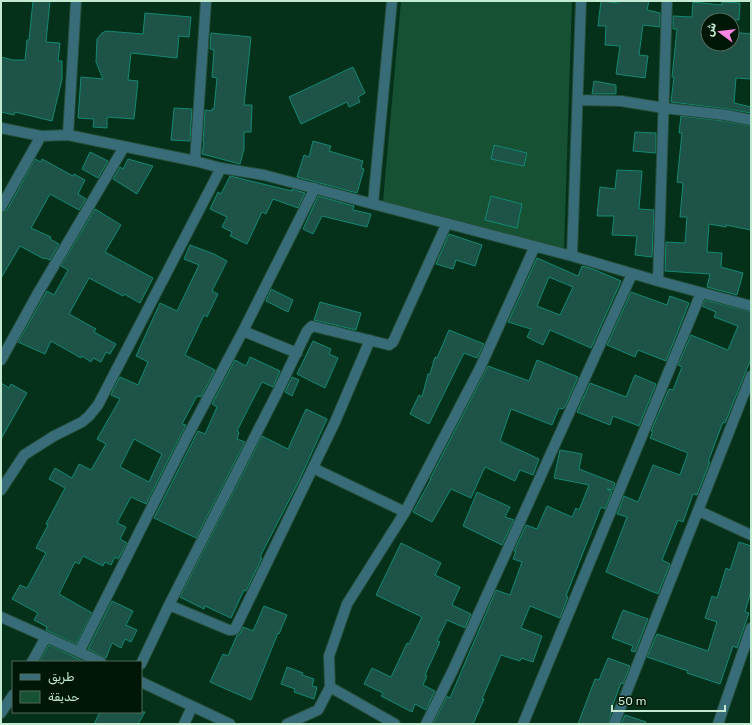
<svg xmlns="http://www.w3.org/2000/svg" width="752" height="725" viewBox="0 0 752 725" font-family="Rubik,'Noto Sans Arabic',sans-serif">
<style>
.green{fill:#155132}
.building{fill:#1e5448;stroke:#148873;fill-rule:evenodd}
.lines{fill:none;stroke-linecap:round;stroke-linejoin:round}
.street-casing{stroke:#244e37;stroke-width:12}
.street{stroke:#386c79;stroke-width:10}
</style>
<rect width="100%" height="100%" fill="#05301a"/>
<path class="green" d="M401 1H572L564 250 383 201Z"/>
<path class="building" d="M33 1H50L46 42 60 43 58 61H62V79L52 121 15 112 14 115 1 112V57L13 60H25L27 40H29Z
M601 1 618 3 621 1H649L647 10 660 13V27L643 25 639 55 648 56 645 78 616 74 620 46 605 45 606 26H598Z
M693 2 722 5V2L740 3 739 20H708V44H732V32L751 34V79L736 78 734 103 751 107V113L727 109 671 102 674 77H672L677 29H673V16L692 17Z
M145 13 191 17 189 37 179 36 177 58 131 53 128 80 138 81 134 119 107 117V128L93 127 94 119 78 118 81 77 103 79 96 62 97 39 102 33 106 31 143 34Z
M211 33 251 37 244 105H252L251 132H244V149L240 164 202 154 204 143 203 142 205 110 212 111V109H214L217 78 212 77 214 50 210 49Z
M353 67 365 93 358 97 360 102 349 107 347 102 301 124 289 97Z
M594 81 616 85V94H592Z
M174 108 192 109 190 141 171 140Z
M681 116 725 121 751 126V230L726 225V227L709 224 707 252 722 253 721 267 743 273 737 295 707 287 710 274 665 271 666 242 685 243 687 217H680L683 183 677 182 682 133H679Z
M635 132 656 133V153L633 151Z
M313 141 331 146 329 151 363 161 361 168 364 169 357 193 297 177 304 155 309 157Z
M494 145 527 153 524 166 491 159Z
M90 152 108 161 98 178 82 169Z
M35 159 41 162 42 159 73 176 74 174 85 180 78 194 86 199 79 210 50 194 31 228 51 237 50 239 59 244 50 260 45 258 44 259 20 246 1 278V213L7 210Z
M128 159 153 166 137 194 113 179 120 167 123 169Z
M617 170 642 171 639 209 654 210 652 257 635 255 637 236 612 235 614 216H597L600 187 615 189Z
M230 176 292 191V189L305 193 298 208 273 199 266 214 262 212 247 244 230 236 232 232 222 227 227 217 210 209 218 192 221 194Z
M318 196 354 206 353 210 371 214 367 227 322 216 313 234 303 229Z
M491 196 522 204 517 228 485 220Z
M95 209 121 225 105 252 153 278 140 303 124 294 123 296 89 278 69 314 96 329 94 332 116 344 110 354 106 352 101 362 93 358 91 362 82 356 81 358 51 341 45 354 18 342 47 291 54 295 68 270 61 266Z
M449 234 482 245 475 266 456 260 453 269 436 264Z
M190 245 214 254 227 261 212 291 218 294 207 317 204 315 185 355 215 370 201 397 197 396 182 424 186 425 146 504 131 497 117 523 126 527 120 539 127 543 118 559 115 557 111 565 105 562 103 566 83 556 79 564 75 562 59 594 92 613 76 644 46 630 47 627 34 620 38 613 12 599 20 585 27 588 46 553 36 548 48 525 46 524 65 488 49 479 55 468 72 478 79 464 91 470 106 444 97 439 120 399 111 395 113 390 120 377 138 385 148 362 136 356 160 303 177 311 199 265 184 259ZM134 439 162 454 149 482 120 467Z
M537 258 578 276 582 266 593 269 621 281 591 348 550 330 543 345 527 337 531 329 508 322ZM549 277 573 287 560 315 537 306Z
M271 289 293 300 288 312 266 301Z
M631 292 667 305 670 296 689 303 666 361 638 350 635 357 607 345Z
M705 300 751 312V359L725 423 723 422 708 462H710L697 495 693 494 683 522 678 520 662 560 670 564 658 594 606 572 627 517 617 514 624 496 638 502 653 465 680 475 688 453 650 438 653 431H651L669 389 673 390 682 367 678 365 691 335 728 350 738 326 714 317 716 312 702 306Z
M320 302 361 313 356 330 314 320Z
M449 330 484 344 477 358 464 353 429 424 410 414 419 395 422 397 428 374H430L435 357 437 358Z
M313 341 331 349 329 354 338 358 325 388 297 374Z
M250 357 280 371 273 387 262 382 247 411 237 431 239 432 237 439 245 442 196 538 154 518 198 431 205 434 217 407 212 404 235 360 246 366Z
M537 360 578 377 565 407H564L563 409 559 408 552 425 511 409 500 441 539 459 533 475 520 470 515 481 485 467 471 498 451 489 432 522 413 512 431 479H430L488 366 529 381Z
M635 375 656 384 639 426 613 416 610 425 577 412 590 383 626 397Z
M292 377 299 380 292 396 285 392Z
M1 383 9 388 11 384 27 393 1 439Z
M306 409 327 419 298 483 260 557 262 558 246 591 244 590 231 618 205 606 204 609 180 597 262 436 288 449Z
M560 450 582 454 579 469 615 483 613 490 607 489 612 492 605 509 601 507 566 596 568 597 560 618 530 606 521 628 542 636 533 662 521 658 520 661 501 655 482 699H484L473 724H433L447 696 450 698 496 590 510 595 522 562 513 559 516 551H514L526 525 537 529 547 506 572 517 576 508 579 510 589 485 554 478Z
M477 492 510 507 505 517 514 520 502 545 463 526Z
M739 542 751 546V591L745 612 749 613 737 648 733 646 720 684 687 673 688 671 647 657 657 634 708 651 717 622 705 618 712 596 717 598 726 568 730 570Z
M401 543 441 563 435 575 460 587 452 605 471 614 465 628 447 620 437 641 440 642 425 675 427 676 423 685 435 691 426 710 415 704 412 712 381 696 383 693 364 684 372 668 391 677 407 643 409 644 422 617 376 595Z
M112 601 133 611 126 625 137 630 131 642 125 639 121 648 112 643 106 658 88 649Z
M264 606 287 615 279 634 278 633 251 700 210 682 223 654 228 656 237 635 240 634 243 627 253 631Z
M623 610 648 619 635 652 631 651 633 646 612 638Z
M49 645 85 662H39Z
M608 658 630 666 623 684 621 683 611 710H612L608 724H578L595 679 599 680Z
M287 667 303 673 302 675 314 679 312 686 317 687 314 699 294 692 295 689 281 684Z
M100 712H145L138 724H94Z
M625 715 646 722 645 724H621Z"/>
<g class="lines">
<defs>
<path id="street" d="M392 1 373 204 572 256 581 1
M578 100 621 101 664 108 726 115 751 120
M1 128 41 136 68 135 195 161 221 168 264 175 373 204
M68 135 76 1
M195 161 206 1
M1 207 41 136
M572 256 658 281 751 306
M658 281 667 1
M243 331 297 353
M1 360 38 293 124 147
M313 468 405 512
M1 490 24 455 54 436 82 422 89 416 98 405 221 168
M699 511 751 535
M169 605 229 630H232L235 629 335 422 370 340
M1 617 46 637
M79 652 187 437 243 331 315 188
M32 662 46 637 101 662
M141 664 169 605 277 393 307 331 312 326 389 345 393 342 447 223
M141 682 230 724
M330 687 395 724
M1 713 13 695
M184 724 192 707
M287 724 318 710 330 687 329 656 347 604 405 512 480 368 535 246
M426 724 453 670 632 274
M523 724 701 293
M614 724 751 376
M718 724 751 628"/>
</defs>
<use href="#street" class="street-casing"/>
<use href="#street" class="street"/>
</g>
<rect width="752" height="725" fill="none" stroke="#c5ead2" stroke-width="4"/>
<rect x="12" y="661" width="130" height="52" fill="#001606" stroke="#4f6b58"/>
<rect x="20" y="674" width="20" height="6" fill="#386c79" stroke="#4f6b58"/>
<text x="48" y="681" font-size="12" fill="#c5ead2">طريق</text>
<rect x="20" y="691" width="20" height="12" fill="#155132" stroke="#4f6b58"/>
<text x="48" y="701" font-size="12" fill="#c5ead2">حديقة</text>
<g transform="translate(720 32) rotate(285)"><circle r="19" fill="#001606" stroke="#4f6b58"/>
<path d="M0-3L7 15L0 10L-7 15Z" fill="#fd86e2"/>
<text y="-6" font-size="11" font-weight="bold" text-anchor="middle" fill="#c5ead2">ش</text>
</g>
<path d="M612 705v6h113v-6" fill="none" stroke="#c5ead2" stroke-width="2"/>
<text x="618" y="705" font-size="12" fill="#c5ead2" stroke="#001606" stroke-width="3" paint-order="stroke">50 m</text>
</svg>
